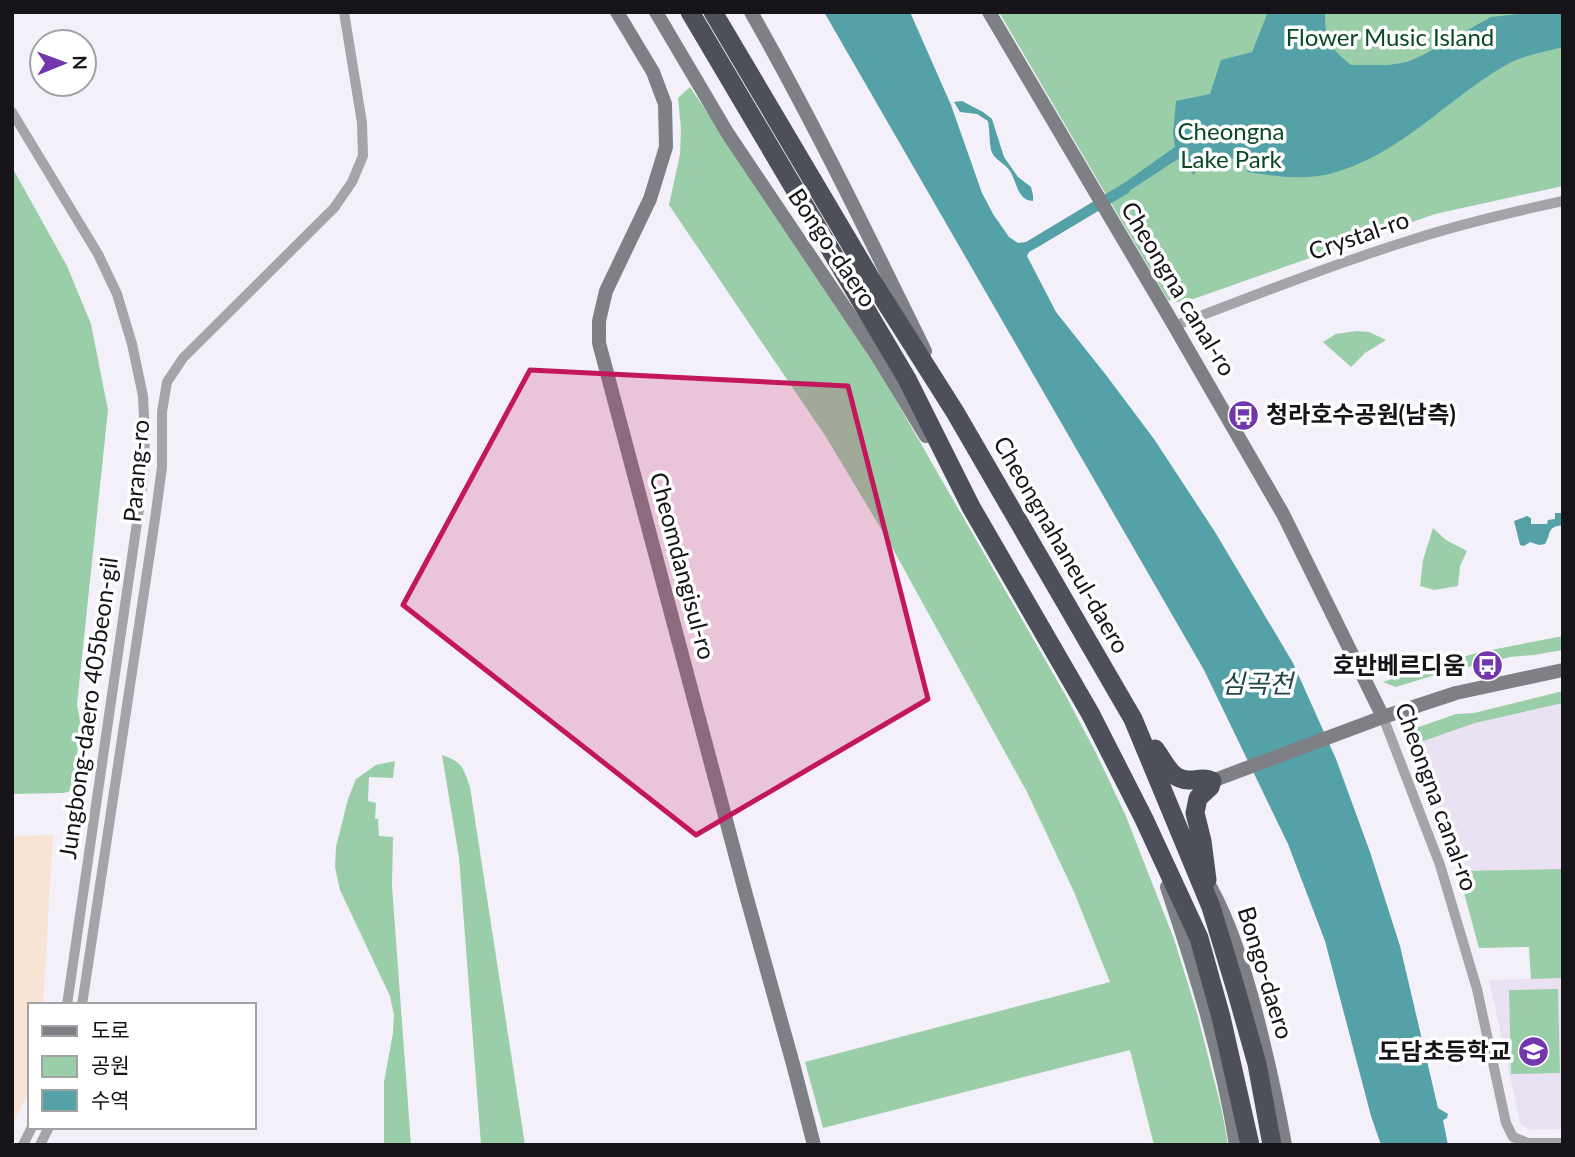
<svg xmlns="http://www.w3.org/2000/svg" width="1575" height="1157" viewBox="0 0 1575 1157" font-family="Lato,'Noto Sans KR',sans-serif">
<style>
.built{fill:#eae2f3}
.industrial{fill:#f7e4d4}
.green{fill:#99cea9}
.water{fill:#54a1a7}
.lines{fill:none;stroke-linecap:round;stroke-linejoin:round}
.street{stroke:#a3a5a9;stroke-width:10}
.secondary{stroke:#7e8086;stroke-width:14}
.highway{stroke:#4d5058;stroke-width:19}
.marked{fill:#c2185b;fill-opacity:0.2;stroke:#c2185b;stroke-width:5;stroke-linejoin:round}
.labels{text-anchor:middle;stroke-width:7;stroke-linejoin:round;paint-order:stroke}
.park-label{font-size:24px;fill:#084927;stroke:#fff}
.street-label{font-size:24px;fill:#161418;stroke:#fff}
.poi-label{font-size:24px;font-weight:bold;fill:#161418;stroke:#fff;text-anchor:end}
.water-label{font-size:26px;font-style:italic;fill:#214749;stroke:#fff}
</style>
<rect width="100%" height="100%" fill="#f4f0fa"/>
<path class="built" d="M1563 703V869L1458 871 1412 745 1475 723Z
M1563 978V1129L1529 1130 1520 1123 1489 980Z"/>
<path class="industrial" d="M53 835 43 1005H30V1089L12 1126V836Z"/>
<path class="green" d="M999 12H1563V186L1435 214 1182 303 1168 300Z
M690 87 875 364 1066 696 1097 755 1125 814 1174 939 1197 1013 1222 1111 1228 1145H1154L1130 1050 823 1128 805 1062 1110 982 1074 892 1027 792 889 542 826 437 669 205 680 154 681 129 678 98Z
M12 167 67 266 91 324 108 410 77 704 81 727 72 791 63 793 12 794Z
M1357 331 1369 332 1386 340 1365 353 1351 367 1323 342 1336 334Z
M1433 528 1446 540 1467 551 1460 566 1458 586 1434 590 1420 586 1423 560Z
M1563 636V650L1533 655 1510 657 1468 667 1458 668 1396 687 1383 682 1439 663 1481 652Z
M1563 691V703L1475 723 1412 745 1410 740 1413 729 1456 714 1474 713Z
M442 755C463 762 463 768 470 787L525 1145H481L459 857Z
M395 761 393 778 369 777 368 801 376 803 375 819H378L379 836 393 837 392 886 411 1145H384V1082L393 1033 394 1015 390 996 340 890 335 867 336 847 348 799 356 779 376 765Z
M1563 869V978L1531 979 1529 947 1479 948 1458 871Z
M1558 989 1560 1073 1511 1074 1509 990Z"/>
<path class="water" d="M824 12H910L951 105 982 193 993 214 1009 237 1018 243 1026 242 1124 183 1175 147 1173 134 1176 101 1210 94 1221 60 1252 52 1268 12H1325C1325 41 1329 47 1351 65H1389L1407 62 1423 55 1491 17 1538 12H1563V47C1544 52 1523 55 1506 65 1447 99 1401 154 1333 173 1305 181 1275 176 1247 172L1250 164 1205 150 1194 175 1178 159 1129 191 1130 192 1038 247 1029 252 1027 256 1056 312 1106 375 1154 439 1215 532 1293 663 1336 759 1370 852 1400 946 1438 1108 1448 1114 1447 1118 1443 1120 1448 1145H1381L1371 1116 1325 941 1288 844 1204 670Z
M962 101 983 112 992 119 1004 157 1018 177 1031 187 1033 195V201C1017 200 1017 182 1010 171 1005 163 994 160 991 150 989 141 990 131 988 121L977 114 960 112 954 102Z
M1555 513H1563V525C1546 527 1552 533 1545 544L1539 545 1530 542 1524 546 1520 545 1514 521 1527 516 1531 518V524H1547L1548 520 1555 519Z"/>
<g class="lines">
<path class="street" d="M12 112 98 254 117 294 132 344 143 396 145 437 143 481 67 1005
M1174 326C1253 296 1331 265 1411 240 1461 224 1512 212 1563 201
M1383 717 1440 865 1477 989 1506 1123 1513 1137 1528 1143H1563
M82 1005 155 519 162 467V412L167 382 183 358 334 208 352 182 363 156 362 123 344 12
M23 1145 32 1127
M40 1145 49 1127"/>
<path class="secondary" d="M617 12 653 72 665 104 666 147 650 199 606 291 599 321V343L746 895 793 1064 814 1145
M656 12 728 134 878 357 926 436
M751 12C814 123 869 237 925 351
M989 12 1168 315 1283 514 1383 717
M1212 781 1383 717 1456 693 1563 670
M1167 887C1195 971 1222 1056 1236 1145
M1211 888C1230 923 1241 960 1252 998 1265 1047 1276 1095 1285 1145"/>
<path class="highway" d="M690 12 907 379 971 507 1090 713 1144 819 1199 938 1221 1017 1250 1145
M713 12 874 284 955 412 1133 719 1211 907 1237 993 1257 1064 1272 1145
M1155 749C1165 762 1171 781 1190 780 1199 780 1204 777 1212 781L1210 787 1198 798 1195 813 1202 841 1207 880"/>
</g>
<path class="marked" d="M530 370 848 386 928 699 696 835 403 605Z"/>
<defs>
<symbol id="bus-disc" viewBox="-11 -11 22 22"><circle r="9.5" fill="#7237ad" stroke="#fff"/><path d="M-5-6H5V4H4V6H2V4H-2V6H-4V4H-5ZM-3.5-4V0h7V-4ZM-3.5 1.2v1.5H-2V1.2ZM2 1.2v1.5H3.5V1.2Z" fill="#fff"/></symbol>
<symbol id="school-disc" viewBox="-11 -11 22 22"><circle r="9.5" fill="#7237ad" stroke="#fff"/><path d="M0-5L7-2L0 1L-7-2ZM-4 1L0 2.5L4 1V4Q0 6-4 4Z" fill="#fff"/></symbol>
</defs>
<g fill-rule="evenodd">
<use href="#bus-disc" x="1226" y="398" width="35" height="35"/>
<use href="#bus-disc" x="1470" y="648" width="35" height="35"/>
<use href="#school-disc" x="1516" y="1034" width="35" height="35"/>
</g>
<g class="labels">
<g class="park-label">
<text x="1390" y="46">Flower Music Island</text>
<text x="1231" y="140">Cheongna<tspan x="1231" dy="28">Lake Park</tspan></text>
</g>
<g class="street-label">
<text transform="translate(1359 236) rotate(-19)" y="8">Crystal-ro</text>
<text transform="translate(832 248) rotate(56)" y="8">Bongo-daero</text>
<text transform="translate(1178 289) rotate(59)" y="8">Cheongna canal-ro</text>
<text transform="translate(137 471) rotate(-85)" y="8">Parang-ro</text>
<text transform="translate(1061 545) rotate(60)" y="8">Cheongnahaneul-daero</text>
<text transform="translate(682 566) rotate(75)" y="8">Cheomdangisul-ro</text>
<text transform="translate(89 708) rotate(-82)" y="8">Jungbong-daero 405beon-gil</text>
<text transform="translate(1436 797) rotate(70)" y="8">Cheongna canal-ro</text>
<text transform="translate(1265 973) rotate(73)" y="8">Bongo-daero</text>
</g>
<g class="poi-label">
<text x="1266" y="423" text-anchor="start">청라호수공원(남측)</text>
<text x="1465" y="674">호반베르디움</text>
<text x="1511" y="1060">도담초등학교</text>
</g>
<g class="water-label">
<text x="1257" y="693">심곡천</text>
</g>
</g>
<rect width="1575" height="1157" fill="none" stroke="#161418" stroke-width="28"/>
<rect x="28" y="1003" width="228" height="126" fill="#ffffff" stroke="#a2a1a3" stroke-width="2"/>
<rect x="42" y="1026" width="35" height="10" fill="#7e8086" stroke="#a2a1a3" stroke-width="2"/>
<text x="91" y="1038" font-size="21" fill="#161418">도로</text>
<rect x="42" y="1056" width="35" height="21" fill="#99cea9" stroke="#a2a1a3" stroke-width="2"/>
<text x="91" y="1073" font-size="21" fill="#161418">공원</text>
<rect x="42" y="1090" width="35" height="21" fill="#54a1a7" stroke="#a2a1a3" stroke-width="2"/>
<text x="91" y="1108" font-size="21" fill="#161418">수역</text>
<g transform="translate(63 63) rotate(89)"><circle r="33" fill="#ffffff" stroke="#a2a1a3" stroke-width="2"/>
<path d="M0-5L12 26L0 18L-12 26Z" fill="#7237ad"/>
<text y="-10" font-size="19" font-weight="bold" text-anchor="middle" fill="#161418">N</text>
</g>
</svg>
